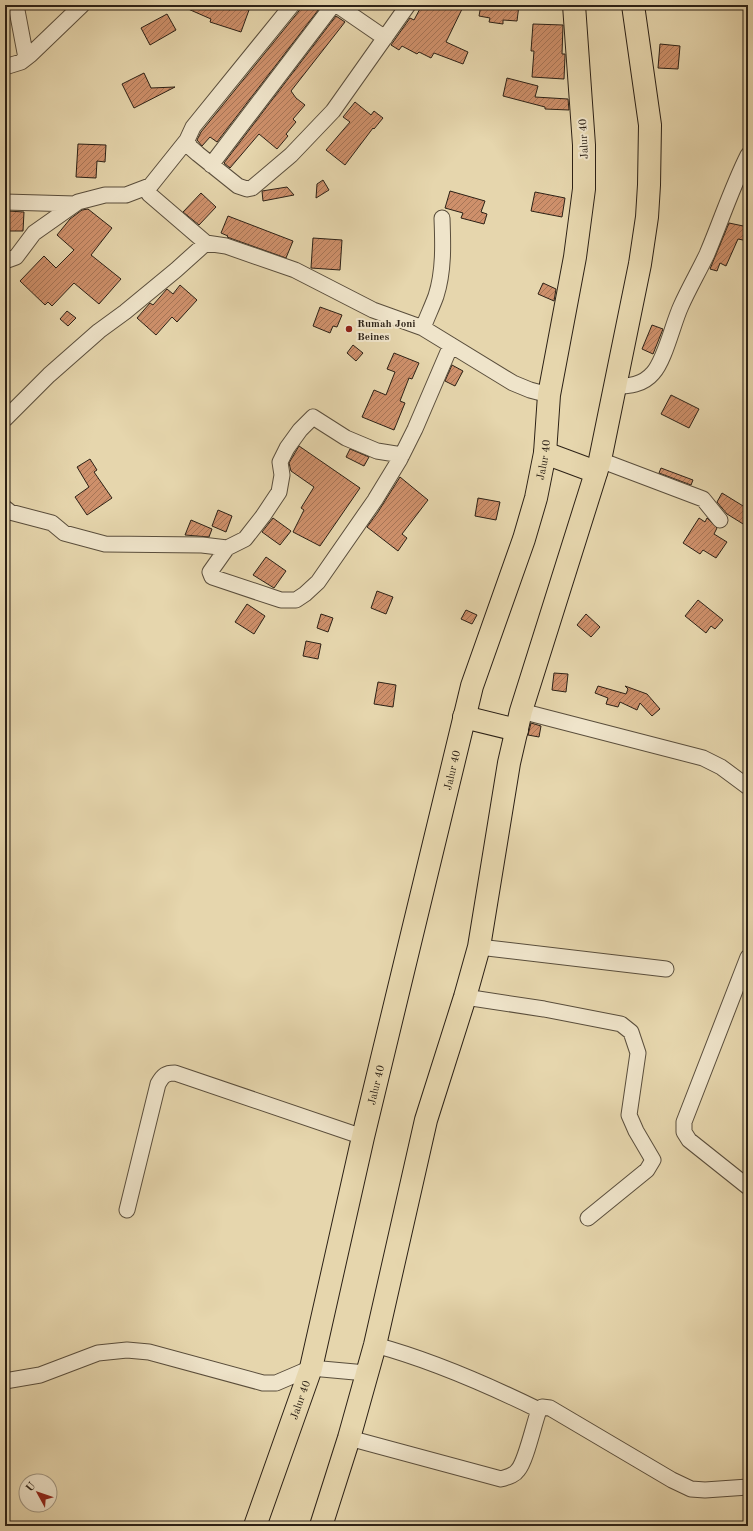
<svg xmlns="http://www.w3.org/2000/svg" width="753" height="1531" viewBox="0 0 753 1531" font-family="'Old Standard TT',serif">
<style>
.building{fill:url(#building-hatch);stroke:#2c2116}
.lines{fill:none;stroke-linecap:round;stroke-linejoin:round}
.minor-casing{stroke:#5a4e3c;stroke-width:17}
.highway-casing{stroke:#2c2116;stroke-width:24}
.minor{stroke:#efe4ca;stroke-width:15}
.highway{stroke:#e6d6ad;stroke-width:22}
.poi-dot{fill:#8f2418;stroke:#efe4ca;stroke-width:1.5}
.labels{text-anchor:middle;stroke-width:4;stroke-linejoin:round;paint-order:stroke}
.street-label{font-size:11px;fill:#2c2116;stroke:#efe4ca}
.poi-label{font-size:11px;font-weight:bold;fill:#2c2116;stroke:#efe4ca;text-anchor:start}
</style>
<defs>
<pattern id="building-hatch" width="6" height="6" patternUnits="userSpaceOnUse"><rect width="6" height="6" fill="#ce906b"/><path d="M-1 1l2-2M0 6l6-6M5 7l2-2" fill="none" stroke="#a77557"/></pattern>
</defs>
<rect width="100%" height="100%" fill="#e6d6ad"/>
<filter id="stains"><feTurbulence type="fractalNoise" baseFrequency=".005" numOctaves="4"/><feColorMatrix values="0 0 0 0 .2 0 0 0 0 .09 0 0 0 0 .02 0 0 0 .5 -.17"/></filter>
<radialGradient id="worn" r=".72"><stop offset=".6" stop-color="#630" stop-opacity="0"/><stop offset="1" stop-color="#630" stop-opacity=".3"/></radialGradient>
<path class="building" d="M179 5H216L230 10 232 5H234L249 10 241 32 210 22 211 19Z
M301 5H322L217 142 210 137 202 146 197 140 201 132 299 11Z
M422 5H464L446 42 468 52 463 64 434 53 431 58 419 52 417 54 402 46 399 50 391 45 410 18 414 20Z
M481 5H519L517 21 503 20V24L489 22 490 18 479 16Z
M167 14 176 30 150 45 141 28Z
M336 16 345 22 291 91 296 98 305 105 293 119 296 122 286 134 288 136 277 149 259 134 230 168 224 163Z
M533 24 563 25 562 54H565V56L564 79 532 77 534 51H531Z
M660 44 680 46 678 69 658 68Z
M144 73 151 88 175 87 134 108 122 84Z
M507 78 538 86 535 97 568 99 569 110 545 109V107L503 96Z
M355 102 371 115 374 111 383 118 374 129 373 128 345 165 326 150 350 122 343 117Z
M78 144 106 145 105 162 97 161 96 178 76 177Z
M323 180 329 190 316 198 317 184Z
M287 187 294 195 263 201 262 191Z
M450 191 485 201 481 212 487 214 484 224 461 218 463 213 445 208Z
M535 192 565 198 562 217 531 211Z
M201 193 216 207 199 225 183 212Z
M88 209 112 228 91 255 121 279 99 304 74 283 52 306 48 302 45 305 20 281 44 256 56 268 74 250 57 235 70 219 82 210Z
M8 211 24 212 23 231H8Z
M228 216 293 241 286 258 227 237 228 236 221 233Z
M729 223 748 227V241L738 239 726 266 720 263 717 271 710 269Z
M313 238 342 240 340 270 311 268Z
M543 283 556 289 554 301 538 294Z
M180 285 197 300 177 322 172 317 156 335 137 318 150 303 153 305 167 289 173 294Z
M320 307 342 315 337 327 333 326 330 333 313 326Z
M67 311 76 318 68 326 60 319Z
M652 325 663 329 653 354 642 349Z
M353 345 363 353 356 361 347 353Z
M394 353 419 363 412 379 409 378 400 401 405 403 394 430 362 417 374 390 386 395 395 372 387 369Z
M452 365 463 371 455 386 445 381Z
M671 395 699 409 689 428 661 414Z
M299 446 360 488 320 546 293 532 304 510 301 508 314 487 291 471 289 463Z
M350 449 369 457 364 466 346 457Z
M90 459 97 470 94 472 112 498 87 515 75 497 89 487 77 467Z
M661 468 693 480 691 485 659 473Z
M400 477 428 500 402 534 407 538 398 551 367 527 378 512Z
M722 493 748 509V527L727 514 717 502Z
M478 498 500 502 496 520 475 516Z
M218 510 232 516 226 532 212 526Z
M273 518 291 531 280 545 262 532Z
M699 518 705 522 707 518 717 528 714 534 727 542 716 558 703 550 700 554 683 543Z
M191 520 212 529 209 537 185 535Z
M266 557 286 571 274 588 253 575Z
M377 591 393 597 386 614 371 608Z
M698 600 723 620 715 629 711 626 706 633 685 616Z
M247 604 265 616 254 634 235 622Z
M466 610 477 615 472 624 461 619Z
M321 614 333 618 328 632 317 628Z
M586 614 600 627 591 637 577 625Z
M306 641 321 644 318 659 303 656Z
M554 673 568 674 566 692 552 690Z
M378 682 396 685 393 707 374 704Z
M598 686 626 694 628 689 625 686 647 694 660 709 652 716 640 703 637 710 620 702 618 707 606 704 608 698 595 693Z
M531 723 541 726 539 737 528 735Z"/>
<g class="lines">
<defs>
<path id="minor" d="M16 5 26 58
M292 5 193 127 187 140 190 147 198 154 238 186 247 189 252 188 291 155 333 111 408 5
M337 5 385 38
M5 67 21 62 30 55 82 5
M187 140 147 190 149 194 206 243
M211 165 333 5
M5 202 75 204
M5 261 16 257 34 233 78 202 105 195H126L147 187
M423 328C427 317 432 307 436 296 444 271 443 244 442 218
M614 387C629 386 643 385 653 373 665 360 673 323 681 306 689 288 699 271 707 254 721 221 732 187 748 155
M5 419 49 375 99 331 125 312 176 270 206 243 226 246 295 270 373 310 423 328 513 383 530 390 549 395
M600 460 703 499 720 520
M5 508 10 512 52 523 64 533 105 544 202 545 227 548 245 539 263 516 279 492 282 475 280 462 287 448 300 430 313 417 346 438 377 451 402 455
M227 548 210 572 212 577 281 600H296L305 594 318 582 375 500 400 459 415 429 451 345
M521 711 703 758 721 767 748 787
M479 947 666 969
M748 957 684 1122V1132L689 1140 748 1187
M465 997 544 1009 621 1024 631 1032 638 1053 629 1115 636 1131 653 1160 647 1170 588 1218
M127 1210 158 1084C163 1075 166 1073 175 1073L363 1137
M375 1345C431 1360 486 1384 539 1410
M5 1381 40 1375 98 1353 127 1350 149 1352 263 1383H276L311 1368 366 1373
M349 1438 501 1479C507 1477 514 1476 518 1470 526 1461 534 1423 539 1410L542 1407 550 1408 672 1480 691 1489 705 1490 748 1487"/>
<g id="highway">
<path d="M545 453 596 472"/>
<path d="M464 717 517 730"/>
<path id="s1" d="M255 1526 311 1368 363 1137 472 686 524 539 536 498 545 453 549 395 575 257 584 189V145L574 5"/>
<path d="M321 1526 349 1438 375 1345 426 1120 465 997 479 947 509 763 521 711 600 460 640 264 647 217 649 185 650 125 633 5"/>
</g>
</defs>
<use href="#minor" class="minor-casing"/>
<use href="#highway" class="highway-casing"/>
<use href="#minor" class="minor"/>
<use href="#highway" class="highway"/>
</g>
<circle class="poi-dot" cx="349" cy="329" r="4"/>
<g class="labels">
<g class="street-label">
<text transform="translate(583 139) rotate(-93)" y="4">Jalur 40</text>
<text dy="4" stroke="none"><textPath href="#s1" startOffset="1106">Jalur 40</textPath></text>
<text dy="4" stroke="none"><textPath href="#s1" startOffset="782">Jalur 40</textPath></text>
<text dy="4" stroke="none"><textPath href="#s1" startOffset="458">Jalur 40</textPath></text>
<text dy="4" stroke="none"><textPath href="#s1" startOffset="134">Jalur 40</textPath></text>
</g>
<g class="poi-label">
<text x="357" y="327">Rumah Joni<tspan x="357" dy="13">Beines</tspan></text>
</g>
</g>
<rect width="753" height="1531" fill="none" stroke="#e6d6ad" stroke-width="20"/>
<rect x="6" y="6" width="741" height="1519" fill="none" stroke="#2c2116" stroke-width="2"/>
<rect x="10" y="10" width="733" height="1511" fill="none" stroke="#2c2116"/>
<g transform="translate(38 1493) rotate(310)"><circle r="19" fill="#efe4ca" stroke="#a19682"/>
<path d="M0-3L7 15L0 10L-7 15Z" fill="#8f2418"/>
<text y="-6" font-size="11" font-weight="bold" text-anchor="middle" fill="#2c2116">U</text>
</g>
<rect width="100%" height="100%" filter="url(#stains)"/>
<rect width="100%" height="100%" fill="url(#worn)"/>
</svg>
